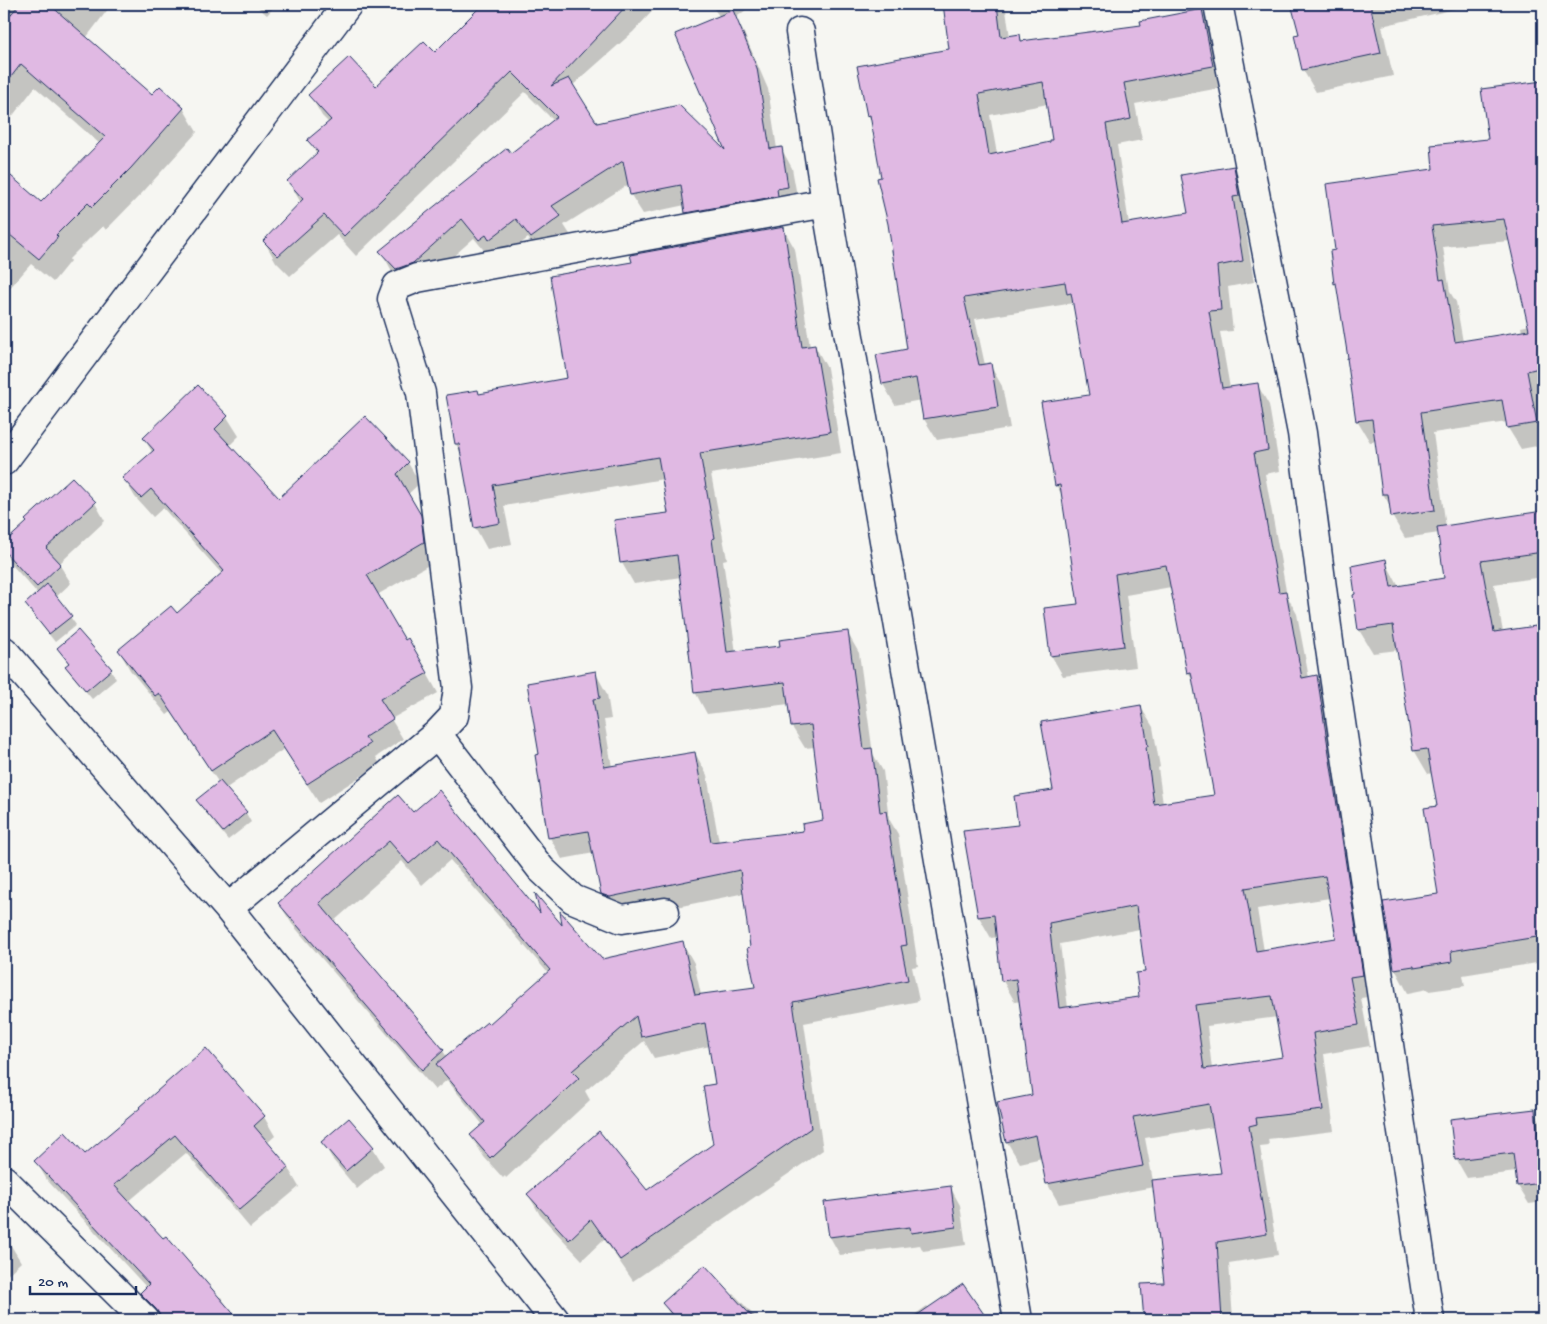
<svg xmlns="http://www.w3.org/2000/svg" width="1547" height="1324" viewBox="0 0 1547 1324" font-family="'Gochi Hand',sans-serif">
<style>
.shadow{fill:#0003;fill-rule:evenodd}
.building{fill:#e0b9e3;stroke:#1b2f5e;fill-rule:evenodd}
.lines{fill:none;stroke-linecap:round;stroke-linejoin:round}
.minor-casing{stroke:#1b2f5e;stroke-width:31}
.tertiary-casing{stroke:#1b2f5e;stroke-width:31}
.minor{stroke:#f6f6f2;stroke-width:28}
.tertiary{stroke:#f6f6f2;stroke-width:28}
</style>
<rect width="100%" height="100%" fill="#f6f6f2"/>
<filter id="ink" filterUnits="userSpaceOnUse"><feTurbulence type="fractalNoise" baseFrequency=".02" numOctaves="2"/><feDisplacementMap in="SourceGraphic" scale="10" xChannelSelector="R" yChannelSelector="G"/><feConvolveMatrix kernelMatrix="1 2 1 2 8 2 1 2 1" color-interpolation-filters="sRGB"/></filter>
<g filter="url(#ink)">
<path class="shadow" d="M4 4H112L86 38 152 96 183 108 197 132 144 191 106 230 103 226 92 236 69 259 70 261 53 282 31 264 8 290 4 286V172L41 204 100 144 35 87 4 127Z
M254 4H277L267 15Z
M485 4H659L633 32 572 86 596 125 728 155 720 17 710 4H754L735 18 743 31 768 89 777 149 781 148 792 168 799 207 698 232 686 213 685 205 643 214 631 195 629 184 564 225 571 236 543 257 528 238 501 259H491L474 238 424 282 408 289 392 271 381 251 554 121 525 92 356 256 337 235 290 276 276 262 264 241 301 203 289 182 317 155 309 140 329 123 322 116 310 95 376 88 435 54Z
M944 4H1005L1010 37 1019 35 1023 42 1142 26 1202 10 1214 32 1225 87 1135 104 1142 140 1117 145 1129 224 1189 214 1233 167 1245 188 1251 217 1244 218 1254 282 1228 287 1233 331 1220 332 1230 388 1257 384 1269 405 1280 471 1265 474 1287 596 1297 614 1309 678 1317 677 1329 698 1374 996 1361 998 1370 1046 1324 1054 1334 1131 1268 1139 1269 1146 1260 1147 1278 1255 1229 1263 1233 1320H1145L1143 1285 1165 1284 1154 1187 1059 1204 1047 1183 1042 1158 1020 1163 1007 1142 1033 1096 1021 1001 1015 1002 1003 981 998 937 991 938 979 917 1019 826 1140 706 1153 727 1160 767 1158 768 1163 804 1215 797 1195 684 1188 672 1171 587 1126 595 1136 667 1063 676 1051 655 1079 605 1064 498 1056 485 1090 396 1074 303 975 319 985 365H990L1002 386 1010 428 937 440 924 419 921 400 895 405 883 384 877 356 908 350 873 123 868 115 950 50ZM1048 104 1053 141 1052 143 997 154 990 115ZM1330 898 1337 939 1264 951 1257 909ZM1140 929 1147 973 1141 999 1068 1008 1060 944ZM1278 1017 1285 1058 1212 1069 1207 1026ZM1214 1127 1222 1174 1153 1181 1145 1138Z
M1293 4H1467L1468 6 1382 26 1393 76 1316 92 1303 70 1296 36 1300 35Z
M1543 82V391L1539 392 1543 416V485L1537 446 1521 449 1508 428 1507 422 1433 433 1446 527 1543 512V577L1494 584 1503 632 1543 627V962L1463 975 1465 986 1429 991 1428 989 1408 993 1395 969 1385 903 1439 896 1438 807 1432 773 1428 774 1414 750 1398 650 1373 653 1359 630 1385 561 1399 587 1446 579 1439 533 1405 538 1392 516 1391 507 1383 494 1376 441 1370 442 1357 421 1350 359 1338 288 1335 283 1336 251 1435 170 1489 141 1482 90ZM1510 241 1530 325 1521 327 1522 332 1463 342 1456 302 1450 292 1443 247Z
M783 228 795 249 810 347 815 346 827 368 841 453 711 474 727 559 723 560 736 653 781 647 847 632 859 653 873 754 883 771 889 819 898 834 918 966 912 967 919 1001 804 1023 823 1150 633 1281 604 1239 582 1260 540 1215 528 1194 647 1191 715 1144 716 1085 710 1046 654 1058 644 1041 585 1091 590 1100 506 1178 505 1176 503 1178 484 1157 471 1136 483 1125 447 1080 435 1090 292 924 279 903 413 813 543 918 564 929 602 960 682 942 694 963 701 995 757 988 745 893 623 918 615 915 602 893 594 853 562 859 550 838 541 755 595 672 607 694 611 719 604 720 612 767 695 753 707 775 719 842 805 832 825 821 815 747 805 748 792 727 789 704 707 714 695 692 681 577 634 584 622 563 669 514 663 479 504 506 512 544 487 549 475 527 462 455 456 444 448 396 480 395 568 379 633 263ZM450 860 548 973 489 1025 447 1057 443 1051 333 922 402 861 422 885Z
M198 386 227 417 239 436 229 446 279 500 365 418 408 463 420 483 407 495 431 536 434 562 377 595 404 641 419 659 438 693 391 719 403 739 376 757 380 764 319 803 284 749 225 789 246 813 251 822 228 840 203 809 197 801 219 783 171 712 167 715 130 670 119 650 177 615 222 574 163 508 153 517 135 497 124 478 152 452 144 438Z
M95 503 105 521 59 564 71 583 56 597 76 625 55 642 32 613 27 604 38 594 12 565 4 551V544L28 523Z
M78 632 111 670 116 679 92 699 72 675 66 667 69 664 58 648Z
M141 1109 264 1117 275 1136 267 1143 288 1168 299 1187 250 1228 186 1153 128 1202 219 1298 221 1297 235 1320H161L152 1312 141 1293 147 1288 47 1180 36 1161 85 1155Z
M1534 1111 1543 1126V1202L1529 1204 1518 1186 1516 1172 1467 1178 1456 1159Z
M349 1120 373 1148 384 1166 357 1189 333 1160 323 1142Z
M950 1187 960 1205 966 1245 923 1251 920 1245 840 1255 830 1237 825 1203Z
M4 1234 21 1262 4 1278Z
M962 1286 986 1320H907L927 1306 929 1309Z
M734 1294 758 1320H673L664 1304 732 1296Z
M117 1316 121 1320H112Z"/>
<path class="building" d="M20 4H49L152 94 160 86 184 108 131 168 92 207 88 203 56 235 58 237 39 259 4 230V170L41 202 105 137 21 64 4 86V22Z
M483 4H628L551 86 569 78 597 123 679 105 725 150 675 34 733 10 757 68 770 149 782 147 788 187 777 189 778 196 685 213 681 185 630 195 623 161 552 206 561 216 531 238 516 219 489 240 486 235 479 240 462 219 413 263 396 269 379 251 507 148 511 153 557 117 512 72 344 236 324 215 278 256 263 241 303 199 287 181 318 152 307 140 331 120 308 95 349 57 376 86 424 41 435 52Z
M943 4H997L1001 37 1020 34 1021 41 1141 25 1140 21 1202 9 1213 66 1124 83 1131 119 1106 124 1122 224 1188 213 1181 175 1234 166 1239 196 1233 197 1243 261 1217 266 1221 310 1209 311 1222 388 1258 383 1268 450 1254 453 1279 592 1286 591 1302 678 1317 675 1363 975 1350 977 1359 1025 1313 1033 1323 1110 1256 1118 1257 1124 1249 1126 1267 1234 1217 1242 1222 1320H1144L1141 1284 1164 1283 1152 1180 1221 1173 1209 1104 1133 1117 1143 1166 1046 1184 1036 1135 1006 1142 997 1102 1032 1095 1016 979 1001 981 994 915 978 917 963 831 1018 825 1014 796 1053 790 1041 722 1141 705 1148 746 1146 747 1154 804 1214 795 1191 672 1187 673 1166 565 1115 574 1124 646 1050 656 1044 608 1078 604 1060 485 1055 486 1041 402 1089 395 1071 293 1067 294 1065 282 964 298 979 365 991 363 998 407 923 419 916 378 882 384 876 355 907 349 888 224 877 178 881 177 870 115 867 116 857 66 949 49ZM1043 82 1052 140H1050V142L989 155 979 94ZM1325 876 1336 938 1256 951 1245 888ZM1136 906 1145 972 1136 973 1139 997 1059 1008 1049 923ZM1272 996 1283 1057 1204 1069 1195 1005Z
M1291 4H1370L1381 53 1302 70 1294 35 1299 34Z
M1543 81V367L1527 371 1537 423 1507 428 1502 400 1421 412 1435 510 1391 517 1388 494H1382L1372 419 1356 421 1347 358H1348L1336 283 1334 284 1330 251 1335 250 1326 184 1433 169 1431 145 1488 139 1481 89ZM1504 219 1529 330 1455 342 1444 279 1440 280 1432 226Z
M784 227 802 347 815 345 830 432 700 453 715 538 712 539 727 652 780 646 779 640 848 631 864 749 872 748 880 812 886 811 907 945 901 946 908 980 793 1002 811 1128 620 1260 591 1219 569 1240 527 1194 599 1131 647 1190 713 1144 703 1086 715 1084 705 1023 641 1037 636 1016 572 1071 579 1078 493 1157 492 1156 490 1158 470 1135 485 1122 436 1064 487 1022 489 1024 550 970 543 962 438 839 409 864 389 841 319 903 444 1050 422 1070 278 903 398 795 413 812 439 790 540 913 535 893 562 925 560 911 602 959 683 941 695 995 755 987 747 948 750 947 740 870 610 897 601 894 588 831 548 838 535 755 539 754 527 683 596 671 600 698 593 699 604 767 695 752 711 842 803 831 802 824 823 820 811 725 791 727 785 682 694 693 677 555 620 563 614 520 668 513 658 457 493 485 500 523 474 528 459 444H455L446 395 478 390 479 394 567 378 550 276 632 262 630 255Z
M198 385 228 416 215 429 279 498 365 416 409 462 397 474 421 515 424 542 367 575 405 640 408 638 428 673 380 699 393 719 365 737 370 744 307 784 272 730 211 771 159 693 155 696 118 650 171 606 177 613 224 571 151 489 141 498 122 478 154 450 143 438Z
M72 477 96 502 46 548 61 564 37 587 4 551V543L27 522 25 520Z
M1543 511V552L1481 561 1494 632 1543 625V936L1451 951 1452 962 1414 968V966L1394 969 1383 902 1438 894 1424 808 1437 806 1427 749 1413 751 1393 625 1358 630 1353 595 1355 594 1351 566 1386 559 1391 587 1444 578 1437 527Z
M47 584 72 616 49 634 25 604Z
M78 630 112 669 86 691 65 666 69 663 57 648Z
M220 781 247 812 223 832 196 800Z
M206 1048 265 1116 254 1126 289 1167 239 1210 175 1135 114 1185 163 1238 166 1236 239 1320H160V1315L156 1309 140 1293 149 1284 34 1161 65 1132 85 1154 140 1108 139 1107Z
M1535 1109 1543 1183 1517 1186 1513 1153 1455 1160 1450 1119Z
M349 1118 374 1147 346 1171 321 1142Z
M951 1186 956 1227 911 1233 910 1227 829 1237 824 1202Z
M705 1265 755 1320H677L662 1303Z
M963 1284 988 1320H910Z"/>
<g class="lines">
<defs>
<path id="minor" d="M1218 4 1302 433 1329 642 1430 1320
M800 32 826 203 1018 1320
M4 651 228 908 555 1320
M437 734 541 869 573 899 622 919 665 912
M228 908 437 734 454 716 458 688 421 393 392 299 397 286 417 278 826 203
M4 1180 145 1320"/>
<path id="tertiary" d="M4 461 348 4"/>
</defs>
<use href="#minor" class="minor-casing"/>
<use href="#tertiary" class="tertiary-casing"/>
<use href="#minor" class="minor"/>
<use href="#tertiary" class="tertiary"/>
</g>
</g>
<rect width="1547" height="1324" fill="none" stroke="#f6f6f2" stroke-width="20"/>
<rect x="10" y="10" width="1527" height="1304" fill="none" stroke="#1b2f5e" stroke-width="2" filter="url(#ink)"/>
<path d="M30 1286v8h106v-8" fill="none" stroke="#1b2f5e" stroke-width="2.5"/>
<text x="38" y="1286" font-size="15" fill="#1b2f5e" stroke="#f6f6f2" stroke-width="4" paint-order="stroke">20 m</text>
</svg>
